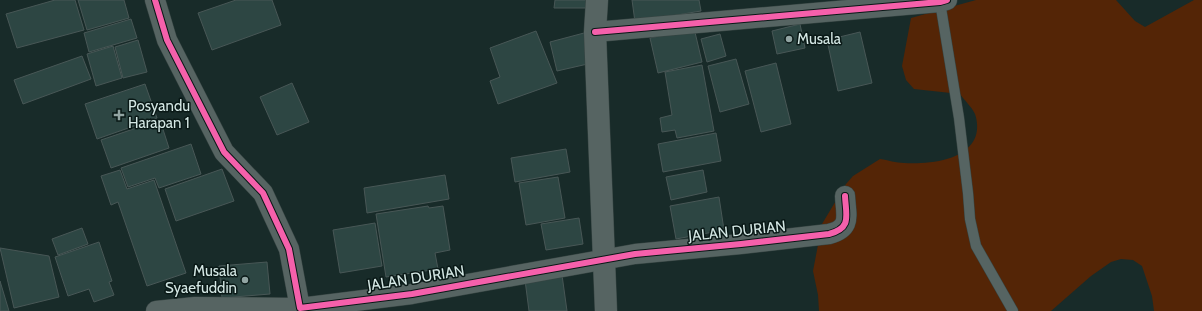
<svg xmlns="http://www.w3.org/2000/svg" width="1202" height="311" viewBox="0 0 1202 311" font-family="Cabin,sans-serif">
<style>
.green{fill:#542506}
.building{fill:#2d4643;stroke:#485756}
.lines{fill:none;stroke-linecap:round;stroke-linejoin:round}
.lane-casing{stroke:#374543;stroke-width:11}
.street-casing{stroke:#374543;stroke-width:21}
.secondary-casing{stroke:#374543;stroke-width:23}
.lane{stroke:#566462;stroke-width:10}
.street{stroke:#566462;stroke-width:20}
.secondary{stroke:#566462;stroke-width:22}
.cycleway-casing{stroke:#091816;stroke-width:8}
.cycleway{stroke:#f560ab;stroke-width:6}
.poi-dot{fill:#92a5a3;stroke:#091816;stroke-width:1.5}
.labels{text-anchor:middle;stroke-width:3;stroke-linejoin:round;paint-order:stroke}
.poi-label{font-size:15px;fill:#d4e7e4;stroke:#091816;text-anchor:start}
.street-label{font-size:15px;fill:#d4e7e4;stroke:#091816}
</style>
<rect width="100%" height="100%" fill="#182b29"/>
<path class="green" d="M976 0H1116L1135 21 1145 27 1194 0H1202V311H1154L1152 296 1142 266 1133 260 1121 259 1111 262 1091 276 1051 311H819L818 295 813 271 822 224 846 184 853 176 880 159C888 160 896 163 904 163 926 164 962 162 974 140 978 133 978 122 975 114 972 107 964 100 960 94L914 89 906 80 902 66 911 18Z"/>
<path class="building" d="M55 0H75L84 30 17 48 6 14Z
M78 0H124L129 18 87 30Z
M236 0H272L281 25 212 50 198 13Z
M555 0H587V8H554Z
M632 0H699L701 11 635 22Z
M131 19 137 38 89 52 84 33Z
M800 24 805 48 777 54 772 31Z
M694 28 702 62 658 73 650 38Z
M536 31 557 83 498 104 490 81 500 77 490 48Z
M860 32 872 83 838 91 827 40Z
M584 33 592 63 557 71 550 42Z
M720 34 726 56 707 62 701 39Z
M138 40 147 72 123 78 115 47Z
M113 46 122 78 96 86 87 54Z
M82 56 91 79 23 104 14 80Z
M736 59 749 104 720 112 708 66Z
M776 63 791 124 761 132 745 71Z
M702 65 714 131 677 138 675 130 662 132 660 118 672 115 665 72Z
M292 83 309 122 277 135 260 97Z
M145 84 157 118 97 139 85 104Z
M160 120 169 148 111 168 101 140Z
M716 133 721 161 663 172 658 144Z
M191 144 201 174 159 188 155 178 128 187 121 168Z
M566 149 570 172 515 182 511 158Z
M222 169 234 201 176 221 165 189Z
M120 170 127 189 154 180 186 273 147 286 118 202 111 205 101 176Z
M703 170 707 192 671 200 666 177Z
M445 175 449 199 367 213 364 188Z
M558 177 565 218 526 225 519 183Z
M719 197 724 230 676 239 670 206Z
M428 206 429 208 443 206 450 250 435 253 438 269 386 277 376 214Z
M579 218 583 244 546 250 541 224Z
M375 223 382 266 340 273 333 230Z
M82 228 88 244 58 255 52 239Z
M99 242 112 281 109 282 114 295 94 302 89 289 68 296 55 257Z
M0 248 49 256 59 297 14 308Z
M267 262 270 294 222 298 219 266Z
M562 275 567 311H529L525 280Z
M0 281 9 311H0Z"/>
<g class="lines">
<defs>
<path id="lane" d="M940 2 959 118 968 193 970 219 976 246 1013 311"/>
<path id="street" d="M155 0 167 40 224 152 263 193 289 249 300 308 412 294 635 254 741 244 829 234C852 228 846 216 845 196
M595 32 940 2 947 0
M156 311 195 307 300 308"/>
<path id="secondary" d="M597 0 595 32 606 311"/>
</defs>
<use href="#lane" class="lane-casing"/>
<use href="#street" class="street-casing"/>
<use href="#secondary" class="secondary-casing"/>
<use href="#lane" class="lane"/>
<use href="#street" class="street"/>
<use href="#secondary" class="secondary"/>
<defs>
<path id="cycleway" d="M155 0 167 40 224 152 263 193 289 249 300 308 412 294 635 254 741 244 829 234C852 228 846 216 845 196
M595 32 940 2 947 0"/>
</defs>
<use href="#cycleway" class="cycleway-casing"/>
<use href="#cycleway" class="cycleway"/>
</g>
<g class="poi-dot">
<circle cx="789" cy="39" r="4"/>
<path d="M117 109h4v4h4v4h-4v4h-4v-4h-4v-4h4z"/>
<circle cx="245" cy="280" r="4"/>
</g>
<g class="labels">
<g class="poi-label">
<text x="797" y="44">Musala</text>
<text x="128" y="111">Posyandu<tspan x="128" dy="17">Harapan 1</tspan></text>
<text x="237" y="276" text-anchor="end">Musala<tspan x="237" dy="17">Syaefuddin</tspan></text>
</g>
<g class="street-label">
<text transform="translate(737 231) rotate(-6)" y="5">JALAN DURIAN</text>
<text transform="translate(416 278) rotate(-9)" y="5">JALAN DURIAN</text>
</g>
</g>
</svg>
